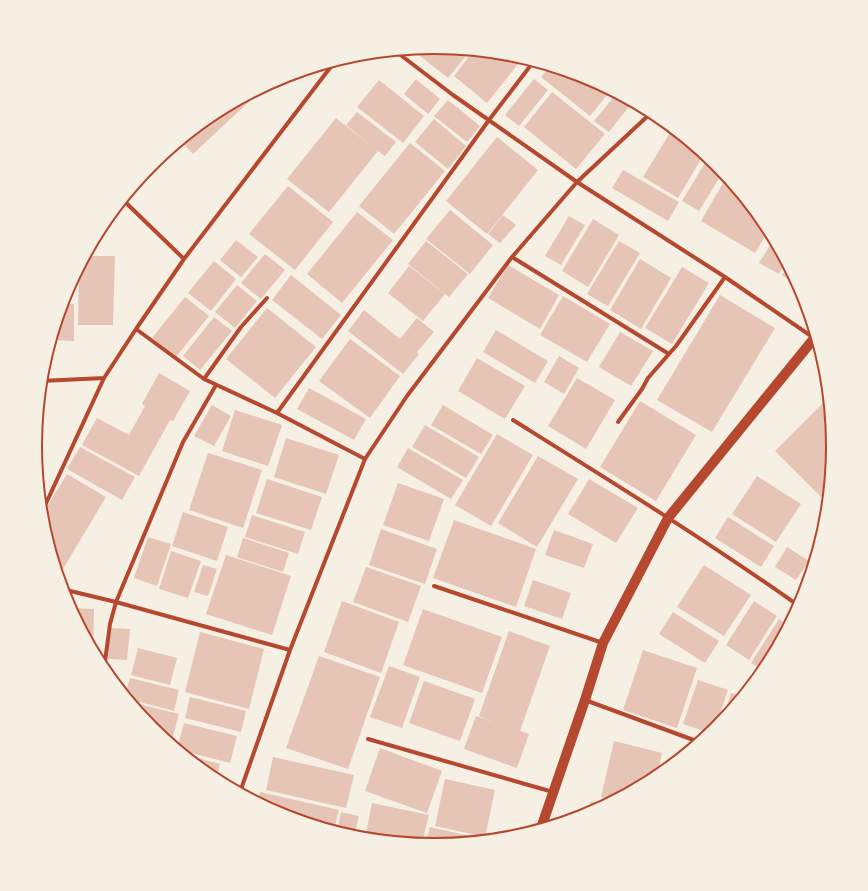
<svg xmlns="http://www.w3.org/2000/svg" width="868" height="891" viewBox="0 0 868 891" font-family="Quicksand,sans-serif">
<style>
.building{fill:#e6c5b7}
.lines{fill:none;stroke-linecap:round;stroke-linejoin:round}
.minor{stroke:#b5482f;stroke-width:4}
.primary{stroke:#b5482f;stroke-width:10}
.rim{fill:none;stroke:#b5482f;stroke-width:2}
</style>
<rect width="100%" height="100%" fill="#f6efe4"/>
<path class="building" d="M434 47 466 50 469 52 448 78 411 49Z
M474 50 512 54 523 58 487 103 454 76Z
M550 66 587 77 611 90 590 116 541 77Z
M416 79 440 99 428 114 404 94Z
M534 79 548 90 519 126 505 115Z
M379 80 424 116 403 143 357 107Z
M269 83 193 154 180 140 213 114Z
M552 92 605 134 576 169 524 127Z
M617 93 631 104 609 132 594 121Z
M448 100 480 126 467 142 434 116Z
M357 112 396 142 385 156 378 151 329 212 287 179 336 118 370 145 346 125Z
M434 119 466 146 448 169 415 142Z
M671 131 688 141 704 154 678 198 643 177Z
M497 137 538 170 487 234 446 201Z
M410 143 445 171 394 234 359 206Z
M708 158 716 164 723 172 699 211 682 201Z
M623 170 679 202 668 221 612 188Z
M726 178 730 180 766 224 769 230 755 253 701 221Z
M288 186 333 222 295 270 249 234Z
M450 210 493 245 470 274 426 239Z
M357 212 393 240 342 303 307 274Z
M503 215 516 225 500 243 488 234Z
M569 216 585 225 561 265 545 256Z
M593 219 619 235 588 287 562 271Z
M774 239 786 262 779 274 759 263Z
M236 240 258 257 241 277 220 260Z
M426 241 468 274 449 297 408 264Z
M619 241 640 253 608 306 587 294Z
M265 254 285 270 261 299 241 283Z
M85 256H115L113 325H78L79 267Z
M640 259 671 278 641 329 610 310Z
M214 261 236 279 211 311 188 293Z
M508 265 559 295 540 329 488 298Z
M409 266 445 294 423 321 388 293Z
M789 266 800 288 782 275Z
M682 267 709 283 672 344 645 328Z
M76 273V287L69 286Z
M291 275 341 315 322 339 272 300Z
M237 285 257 301 235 328 215 312Z
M720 295 775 328 712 432 657 400Z
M563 296 610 324 587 362 540 335Z
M185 297 209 316 176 357 152 338Z
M62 303 74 304V341L51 340Z
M267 308 316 347 275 398 226 359Z
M364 310 400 339 417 318 434 332 417 352 419 354 403 374 348 331Z
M214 317 232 331 200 370 183 356Z
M496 330 548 361 535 383 483 352Z
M620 332 653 351 631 386 599 367Z
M350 339 400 376 370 418 319 381Z
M559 356 579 368 564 394 544 382Z
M477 358 525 386 505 419 458 391Z
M159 373 190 391 173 421 170 420 139 476 82 445 97 418 129 435 145 406 142 404Z
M577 378 615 400 586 449 548 426Z
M309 388 366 419 354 440 297 409Z
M828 398 833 446 827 503 775 451Z
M640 401 696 435 656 501 600 467Z
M212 405 231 416 214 446 194 436Z
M443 405 493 435 481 454 431 425Z
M235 410 282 425 268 466 222 451Z
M425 425 479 457 466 478 412 447Z
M497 434 533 455 491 526 455 505Z
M286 438 339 455 326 494 274 477Z
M80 447 135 477 122 500 67 469Z
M408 448 463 480 451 499 397 467Z
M208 453 262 470 243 528 189 510Z
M538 456 578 479 537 547 498 523Z
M67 474 106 497 63 569 55 565 43 523 42 515Z
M757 476 801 504 776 542 732 514Z
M267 479 322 497 311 530 256 513Z
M589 479 638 508 616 543 568 514Z
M398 483 444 499 429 541 383 525Z
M183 512 228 527 217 561 172 546Z
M252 515 305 532 298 554 245 537Z
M728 517 774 546 761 567 715 538Z
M454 520 536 549 516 607 433 578Z
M381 529 437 549 425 584 369 565Z
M554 530 593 544 584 568 545 555Z
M148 537 171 544 157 586 134 578Z
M243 538 289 553 283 572 237 557Z
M787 547 809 561 796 580 775 567Z
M171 551 201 561 188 598 159 589Z
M226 555 291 576 272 635 206 614Z
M203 565 217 569 208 596 194 592Z
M704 565 751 595 724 636 677 607Z
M366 567 421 586 408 622 353 602Z
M533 580 571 593 562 619 524 606Z
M342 601 399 622 381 673 324 652Z
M754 601 777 616 749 660 726 645Z
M71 608 94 609 93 650Z
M423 609 502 637 482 693 403 665Z
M673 612 719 641 705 663 659 634Z
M779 619 788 625 766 667 763 670 751 663Z
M110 628 130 629 127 660 108 659Z
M509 631 550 646 520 731 529 734 517 768 464 749 476 716 491 721 479 716Z
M200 632 264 649 249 709 185 692Z
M138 648 177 658 170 685 131 675Z
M643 650 697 668 677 728 623 710Z
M319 656 380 677 348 769 286 748Z
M389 666 420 677 402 728 370 717Z
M130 678 179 690 174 711 128 699 125 695Z
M698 680 728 690 715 728 710 733 683 724Z
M424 681 475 699 460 741 409 723Z
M731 693 742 696 722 721Z
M190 697 246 711 241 732 185 718Z
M131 702 179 714 171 744 152 727Z
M184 723 237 736 230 763 180 750 177 749Z
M614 741 662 753 657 776 614 800 601 797Z
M380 748 442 771 427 813 365 791Z
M186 755 220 764 216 779 212 777Z
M273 757 354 775 346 808 266 790Z
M445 779 495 790 485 837 435 826Z
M260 792 339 810 334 830 281 814 258 802Z
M591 801 605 804 588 814Z
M372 803 429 815 422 843 365 838Z
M341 812 359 816 354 836 337 831Z
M430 827 483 839V840L434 844H426Z"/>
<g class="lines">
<path class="minor" d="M394 50 453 95 577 182 725 277 814 338
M122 199 184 259
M512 257 669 354 676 346 725 277
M136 329 204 379 277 413 365 459
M204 379 241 327 267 298
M41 381 104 378
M277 413 489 120 534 61
M513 420C609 480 706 540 799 606
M618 422 642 389 648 378 669 354
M42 512 104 378 136 329 184 259 336 60
M434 586 603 643
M62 589 116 602 290 650
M104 669 110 624 116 602 183 442 216 385
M585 700 699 742
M368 739 553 792
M240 792 290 650 365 459 407 396 512 257 577 182 652 112"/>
<path class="primary" d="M541 828 585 700 603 643 668 518 816 336"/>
</g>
<path d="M0 0H868V891H0ZM42 446a392 392 0 1 1 784 0a392 392 0 1 1-784 0Z" fill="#f6efe4" fill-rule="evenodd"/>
<path class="rim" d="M42 446a392 392 0 1 1 784 0a392 392 0 1 1-784 0Z"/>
</svg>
